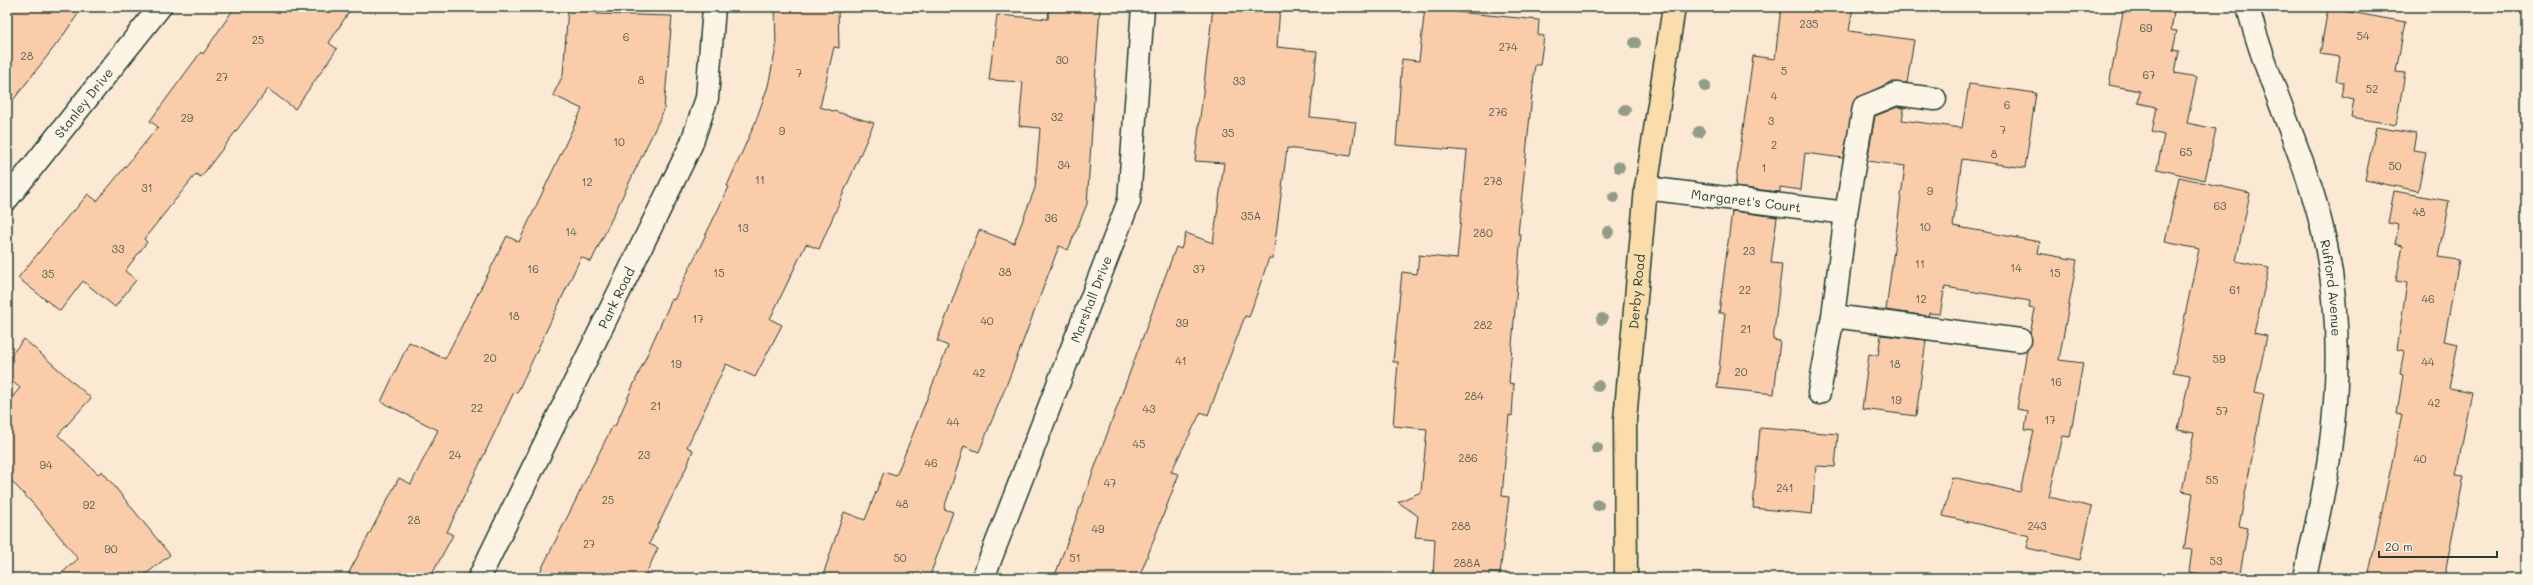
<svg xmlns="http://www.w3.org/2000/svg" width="2533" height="585" viewBox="0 0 2533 585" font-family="Mali,sans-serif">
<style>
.building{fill:#fbccaa;stroke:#1f3d34}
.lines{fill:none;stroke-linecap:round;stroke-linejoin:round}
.minor-casing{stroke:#1f3d34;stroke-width:25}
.major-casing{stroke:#1f3d34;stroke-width:25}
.minor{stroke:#fcf5e5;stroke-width:22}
.major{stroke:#faddab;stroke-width:22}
.tree{fill:#919d88}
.labels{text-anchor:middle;stroke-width:3;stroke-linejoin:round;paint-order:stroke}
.number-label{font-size:11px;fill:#566152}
.street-label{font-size:13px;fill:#1f3d34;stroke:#fcf5e5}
</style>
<rect width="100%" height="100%" fill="#fce9d3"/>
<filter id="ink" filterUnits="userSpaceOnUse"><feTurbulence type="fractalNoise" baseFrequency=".025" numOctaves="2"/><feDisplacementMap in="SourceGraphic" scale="8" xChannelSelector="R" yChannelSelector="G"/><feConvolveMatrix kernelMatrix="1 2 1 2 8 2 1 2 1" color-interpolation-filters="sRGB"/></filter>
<g filter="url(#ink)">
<path class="building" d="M7 7H83L62 37 7 108Z
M235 7H352L329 43 337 49 295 109 268 89 201 177 196 174 144 239 147 242 125 271 136 280 115 307 83 281 60 311 18 278 73 210 74 211 88 194 97 201 158 127 150 121 201 52 203 54Z
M568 7H597V14L672 16 664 110 591 262 581 257 517 393 514 392 447 532 453 535 430 578H346L399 478 411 484 438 430 381 402 409 342 445 359 507 236 519 242 582 109 553 95 563 75Z
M775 7H838L839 48 834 47 820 107 874 123 819 249 806 244 770 319 782 325 755 377 726 364 687 447 693 450 688 464 649 544 658 548 644 578H537L613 425 615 426 672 299 674 300 729 187 727 186 755 123 768 86 776 48Z
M1049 7H1100L1087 204 1068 250 1059 246 1008 381 979 452 964 446 944 509 953 512 929 578H822L844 512 865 520 884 472 896 476 948 346 937 341 979 230 1014 243 1035 188 1040 128 1019 126 1023 82 989 80 997 15 1048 19Z
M1213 7H1280L1277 47 1317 51 1310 117 1356 122 1351 156 1287 148 1273 258H1269L1249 317 1245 316 1208 415 1201 412 1171 472 1179 474 1139 578H1054L1176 247 1181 249 1186 233 1213 243 1224 163 1195 161Z
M1425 7H1458L1457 12 1539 20 1538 35 1544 36 1540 65H1535L1518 234H1521L1509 383 1514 384 1512 416 1509 415 1502 496 1509 497 1500 574 1489 573V578H1433L1435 539 1415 537 1418 516 1398 502 1421 492 1427 429 1393 426 1398 362H1393L1402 272 1417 274 1419 255 1457 259 1467 151 1396 145 1402 59 1419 61Z
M1781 7H1853L1849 31 1914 40 1907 83 1891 82 1855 99 1843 158 1805 153 1801 190 1780 187V192L1735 187 1753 56 1775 59Z
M2124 7H2167L2166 12 2174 13 2171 30 2177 31 2173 50 2179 51 2175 73 2197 77 2187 123 2216 129 2205 180 2157 169 2164 135 2152 132 2157 107 2138 103 2140 91 2109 85Z
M2328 8 2405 22 2396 72 2405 73 2396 125 2351 117 2354 99 2341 96 2344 82 2336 81 2340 57 2320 54Z
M1969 84 2036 93 2025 168 1962 159 1953 226 2040 242 2038 253 2077 260 2059 360 2083 363 2070 437 2063 436 2049 497 2092 507 2080 560 2027 548 2030 536 1943 516 1952 477 2020 492 2034 431 2025 430 2028 411 2017 409 2027 350 2032 341 2030 334 2035 309 2029 308 2030 301 1945 287 1940 314 1929 313 1928 316 1886 310 1905 166 1867 161 1875 116 1898 107 1904 108 1902 120 1962 128Z
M2376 127 2416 134 2413 150 2426 152 2418 191 2365 180Z
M2179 177 2250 193 2236 261 2269 268 2254 333 2267 336 2255 392 2264 394 2239 526 2248 528 2239 578H2224L2189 572 2192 550 2184 549 2193 493 2182 491 2194 433 2178 430 2190 375 2173 372 2199 249 2165 242Z
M2394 191 2449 201 2438 257 2459 260 2444 341 2458 344 2449 388 2472 392 2456 475 2464 476 2444 578H2368L2402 414 2397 413 2403 375 2400 374 2404 351 2397 349 2407 283 2396 281 2403 246 2395 244 2399 225 2388 223Z
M1732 211 1777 217 1771 263 1782 264 1773 340 1780 341 1774 394 1717 388 1725 313H1719Z
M1881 335 1926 340 1916 416 1862 409 1869 354 1878 356Z
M24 339 91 398 58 435 98 474 102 471 170 555 141 578H56L78 559 35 506 7 476V403L20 388 7 377V360Z
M1760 428 1838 434 1835 467 1816 466 1812 514 1753 508Z"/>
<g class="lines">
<defs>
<g id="minor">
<path id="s1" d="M2248 7C2267 82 2304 152 2322 228 2340 300 2340 376 2330 450 2325 493 2313 536 2305 578"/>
<path id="s2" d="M1646 188 1846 213"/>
<path id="s3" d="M7 199 160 7"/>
<path d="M1833 316 1846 213 1864 107 1896 94 1935 99"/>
<path d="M1819 393 1833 316 2020 340"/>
<path id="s4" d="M479 578 691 145 707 98 714 7"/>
<path id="s5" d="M983 578 1129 201 1143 7"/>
</g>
<g id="major">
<path id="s6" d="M1626 578 1625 420 1646 188 1674 7"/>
</g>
</defs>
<use href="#minor" class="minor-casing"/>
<use href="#major" class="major-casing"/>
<use href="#minor" class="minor"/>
<use href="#major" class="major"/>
</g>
<g class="tree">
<circle cx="1635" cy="43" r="6"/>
<circle cx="1705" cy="86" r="6"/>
<circle cx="1625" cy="110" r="6"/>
<circle cx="1699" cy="132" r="6"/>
<circle cx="1619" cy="167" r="6"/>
<circle cx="1614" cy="197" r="6"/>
<circle cx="1608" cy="232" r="6"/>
<circle cx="1602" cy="319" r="6"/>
<circle cx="1598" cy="386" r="6"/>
<circle cx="1597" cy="448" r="6"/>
<circle cx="1598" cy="505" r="6"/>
</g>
</g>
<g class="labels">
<g class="number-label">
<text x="1809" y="28">235</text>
<text x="2146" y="32">69</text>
<text x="2363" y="40">54</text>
<text x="626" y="41">6</text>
<text x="258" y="44">25</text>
<text x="1508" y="51">274</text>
<text x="27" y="60">28</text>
<text x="1062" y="64">30</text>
<text x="1784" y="75">5</text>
<text x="799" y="77">7</text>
<text x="2149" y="79">67</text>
<text x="222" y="81">27</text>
<text x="641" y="84">8</text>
<text x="1239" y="85">33</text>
<text x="2372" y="93">52</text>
<text x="1774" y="100">4</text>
<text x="2007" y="109">6</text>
<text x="1498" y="116">276</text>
<text x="1057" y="121">32</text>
<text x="187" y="122">29</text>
<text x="1771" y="125">3</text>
<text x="2003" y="134">7</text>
<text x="782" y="135">9</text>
<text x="1228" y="137">35</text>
<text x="619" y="146">10</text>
<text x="1774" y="149">2</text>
<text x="2186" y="156">65</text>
<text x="1994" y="158">8</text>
<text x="1064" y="169">34</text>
<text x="2395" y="170">50</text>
<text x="1764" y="172">1</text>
<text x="760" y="184">11</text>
<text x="1493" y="185">278</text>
<text x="587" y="186">12</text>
<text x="147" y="192">31</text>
<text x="1930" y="195">9</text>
<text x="2220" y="210">63</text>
<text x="2419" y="216">48</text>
<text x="1251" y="220">35A</text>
<text x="1051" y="222">36</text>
<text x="1925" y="231">10</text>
<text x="743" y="232">13</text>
<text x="571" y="236">14</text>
<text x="1483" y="237">280</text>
<text x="118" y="253">33</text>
<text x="1749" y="255">23</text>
<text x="1920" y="268">11</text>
<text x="2016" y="272">14</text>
<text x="533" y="273">16</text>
<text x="1199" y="273">37</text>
<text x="1005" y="276">38</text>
<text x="719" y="277">15</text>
<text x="2055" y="277">15</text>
<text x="48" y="278">35</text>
<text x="1745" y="294">22</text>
<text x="2235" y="294">61</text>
<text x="1921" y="303">12</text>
<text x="2428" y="303">46</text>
<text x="514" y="320">18</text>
<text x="698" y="323">17</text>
<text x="987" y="325">40</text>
<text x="1182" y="327">39</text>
<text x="1483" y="329">282</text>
<text x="1746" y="333">21</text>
<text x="490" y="362">20</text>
<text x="2219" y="363">59</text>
<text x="1181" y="365">41</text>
<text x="2428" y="366">44</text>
<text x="676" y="368">19</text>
<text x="1895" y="368">18</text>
<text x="1741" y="376">20</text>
<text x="979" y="377">42</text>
<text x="2056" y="386">16</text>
<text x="1474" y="400">284</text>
<text x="1896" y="404">19</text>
<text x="2434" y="407">42</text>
<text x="656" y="410">21</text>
<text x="477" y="412">22</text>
<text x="1149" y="413">43</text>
<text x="2222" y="415">57</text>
<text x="2050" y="424">17</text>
<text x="953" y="426">44</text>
<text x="1139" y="448">45</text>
<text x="455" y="459">24</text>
<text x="644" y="459">23</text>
<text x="1468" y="462">286</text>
<text x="2420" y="463">40</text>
<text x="931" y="467">46</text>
<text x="46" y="469">94</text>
<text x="2212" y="484">55</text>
<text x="1110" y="487">47</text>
<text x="1785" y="492">241</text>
<text x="608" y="504">25</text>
<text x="902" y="508">48</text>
<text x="89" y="509">92</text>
<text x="414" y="524">28</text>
<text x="1461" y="530">288</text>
<text x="2037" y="530">243</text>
<text x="1098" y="533">49</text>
<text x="589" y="548">27</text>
<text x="111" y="553">90</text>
<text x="900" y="562">50</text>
<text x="1075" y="562">51</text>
<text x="2216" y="565">53</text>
<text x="1467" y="567">288A</text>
</g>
<g class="street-label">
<text dy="5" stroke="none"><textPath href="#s3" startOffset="123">Stanley Drive</textPath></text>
<text dy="5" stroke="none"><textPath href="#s2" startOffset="101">Margaret's Court</textPath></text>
<text dy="5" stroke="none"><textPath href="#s1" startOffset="294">Rufford Avenue</textPath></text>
<text dy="5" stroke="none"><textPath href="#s6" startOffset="287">Derby Road</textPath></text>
<text dy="5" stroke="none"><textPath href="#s4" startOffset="312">Park Road</textPath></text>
<text dy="5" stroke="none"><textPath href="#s5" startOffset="299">Marshall Drive</textPath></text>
</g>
</g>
<rect width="2533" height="585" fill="none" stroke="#fcf5e5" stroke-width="24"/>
<rect x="12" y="12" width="2509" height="561" fill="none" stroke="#1f3d34" stroke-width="1.5" filter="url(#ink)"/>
<path d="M2379 551v6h118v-6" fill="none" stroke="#1f3d34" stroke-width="2"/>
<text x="2385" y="551" font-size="12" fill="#1f3d34" stroke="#fcf5e5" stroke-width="3" paint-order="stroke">20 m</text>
</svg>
